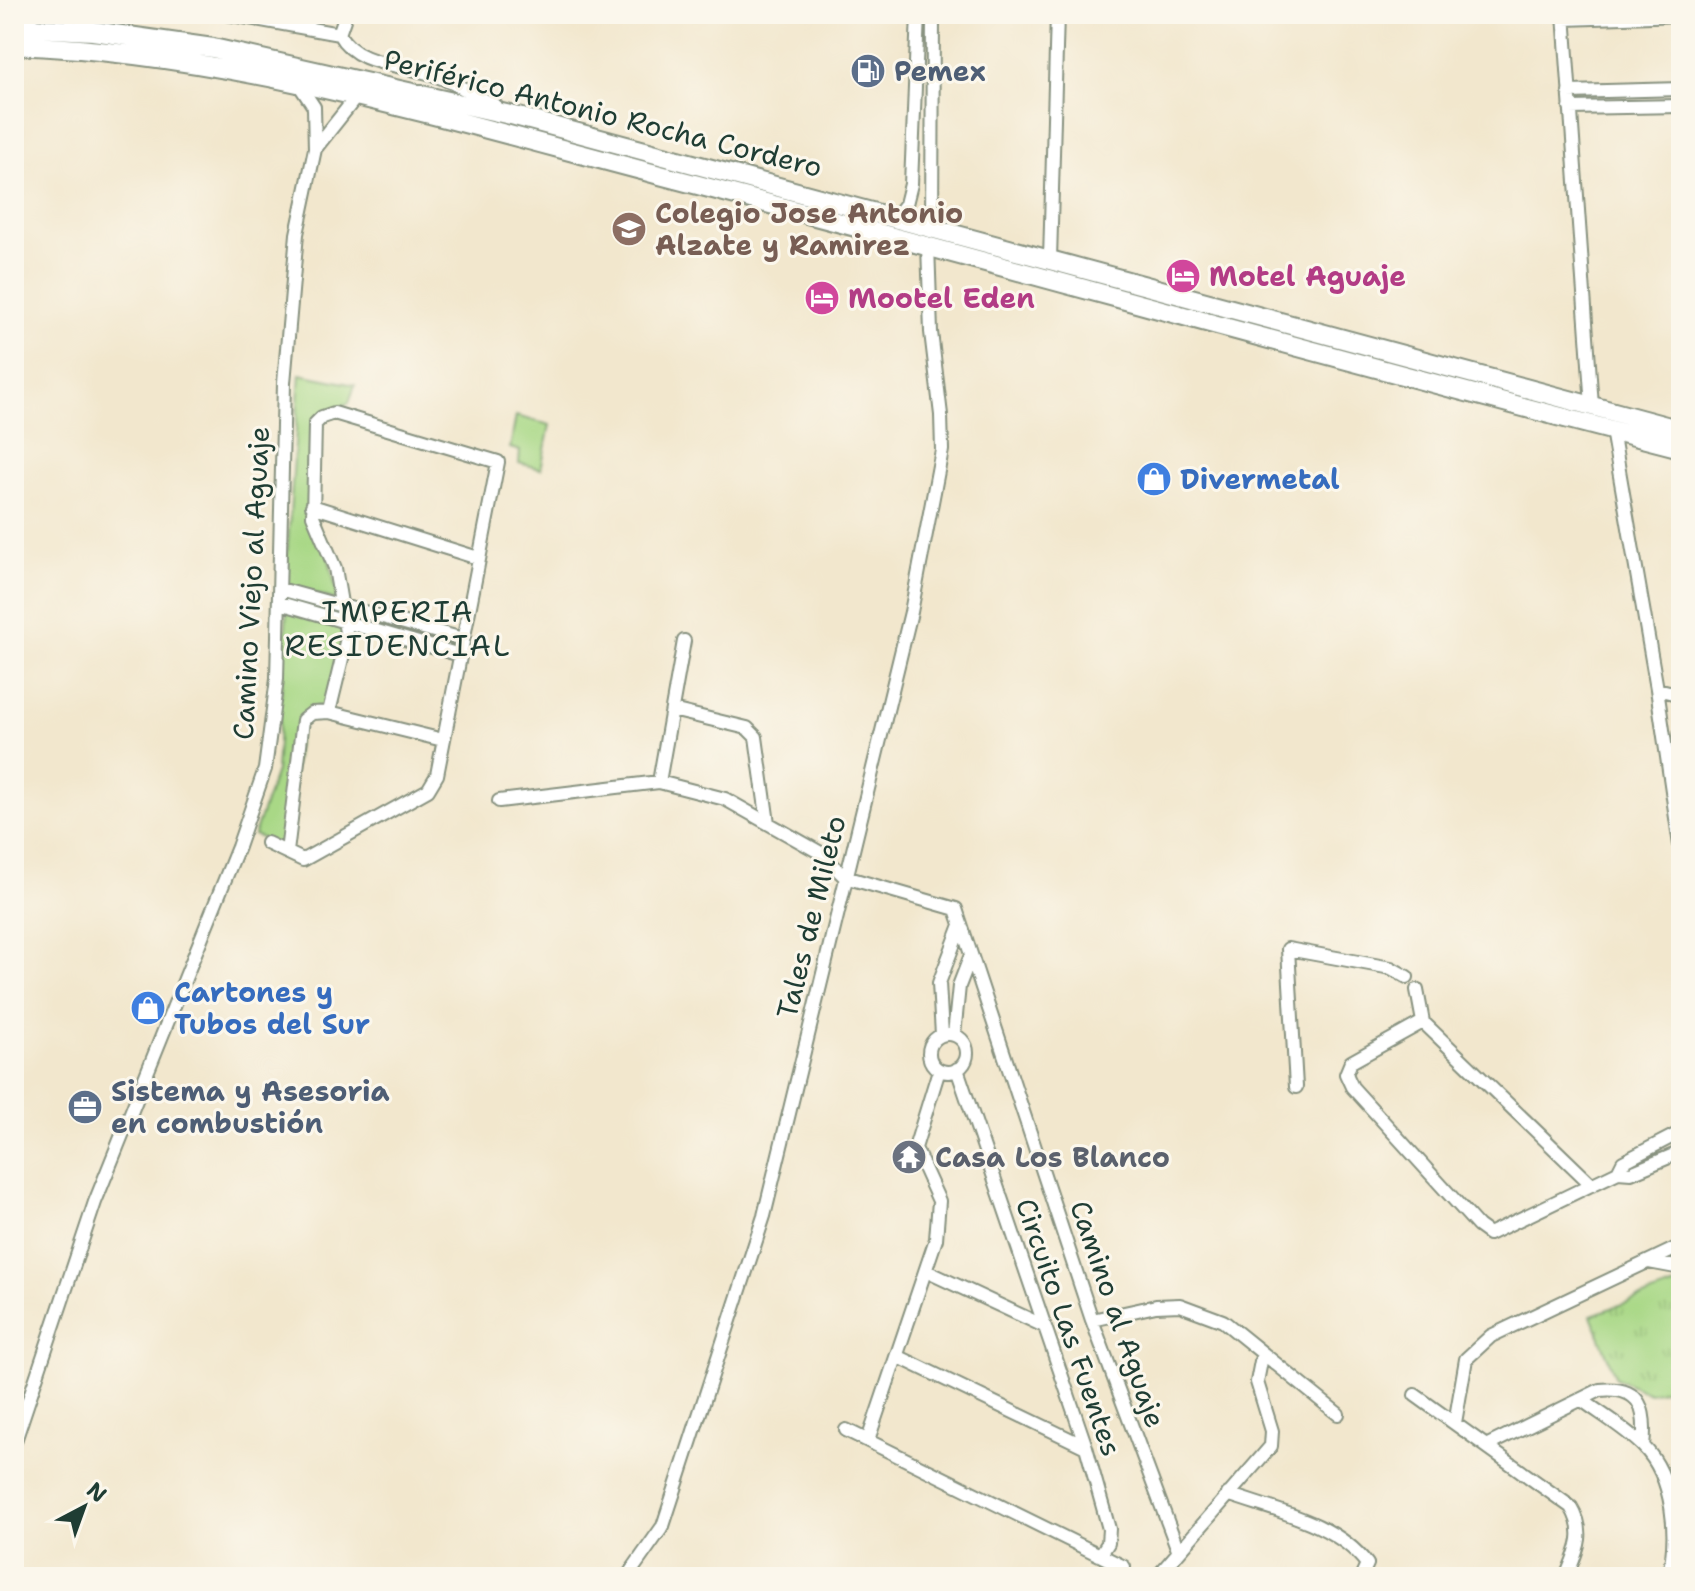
<svg xmlns="http://www.w3.org/2000/svg" width="1695" height="1591" viewBox="0 0 1695 1591" font-family="'Shantell Sans',sans-serif">
<style>
.green{fill:#a9d886;stroke:#648a5d;stroke-width:2}
.park{fill:url(#park-tufts);stroke:#648a5d;stroke-width:2}
.lines{fill:none;stroke-linecap:round;stroke-linejoin:round}
.minor-casing{stroke:#889280;stroke-width:16}
.highway-casing{stroke:#889280;stroke-width:22}
.minor{stroke:#fff;stroke-width:12}
.highway{stroke:#fff;stroke-width:18}
.labels{text-anchor:middle;stroke-width:6;stroke-linejoin:round;paint-order:stroke}
.service-label{font-size:28px;font-weight:bold;fill:#4e5e75;stroke:#fbf7ec;text-anchor:start}
.street-label{font-size:28px;fill:#1f3d34;stroke:#fbf7ec}
.education-label{font-size:28px;font-weight:bold;fill:#785e54;stroke:#fbf7ec;text-anchor:start}
.hotel-label{font-size:28px;font-weight:bold;fill:#b23c85;stroke:#fbf7ec;text-anchor:start}
.shop-label{font-size:28px;font-weight:bold;fill:#366cbe;stroke:#fbf7ec;text-anchor:start}
.worship-label{font-size:28px;font-weight:bold;fill:#5b616d;stroke:#fbf7ec;text-anchor:start}
.neighbourhood-label{font-size:30px;letter-spacing:2px;fill:#1f3d34;stroke:#fbf7ec}
</style>
<defs>
<pattern id="park-tufts" width="24" height="20" patternUnits="userSpaceOnUse" patternTransform="scale(2)"><rect width="24" height="20" fill="#a9d886"/><path d="M3 7l-1-3M5 7V3M7 7l1-3M15 17l-1-3M17 17v-4M19 17l1-3" fill="none" stroke="#91ba74"/></pattern>
</defs>
<rect width="100%" height="100%" fill="#fbf7ec"/>
<filter id="ink" filterUnits="userSpaceOnUse"><feTurbulence type="fractalNoise" baseFrequency=".0125" numOctaves="2"/><feDisplacementMap in="SourceGraphic" scale="16" xChannelSelector="R" yChannelSelector="G"/><feConvolveMatrix kernelMatrix="1 2 1 2 8 2 1 2 1" color-interpolation-filters="sRGB"/></filter>
<filter id="wash" filterUnits="userSpaceOnUse"><feTurbulence type="fractalNoise" baseFrequency=".006" numOctaves="4" result="noise"/><feDisplacementMap in="SourceGraphic" scale="32" xChannelSelector="R" yChannelSelector="G"/><feGaussianBlur stdDeviation="1.8" result="paint"/><feColorMatrix in="noise" values="0 0 0 0 0 0 0 0 0 0 0 0 0 0 0 0 0 1.4 0 .05"/><feComposite in="paint" operator="in"/></filter>
<g filter="url(#wash)">
<rect width="100%" height="100%" fill="#f2e7cd"/>
<path class="green" d="M300 374 355 385 349 403 321 414 310 505 328 555 339 601 285 585Z
M516 416 550 425 541 469 519 463 520 451 510 448Z
M287 610 341 627 343 637 325 707 301 718 284 848 254 835 276 771Z"/>
<path class="park" d="M1681 1284V1386L1649 1393 1616 1378 1591 1315Z"/>
</g>
<g filter="url(#ink)">
<g class="lines">
<defs>
<path id="minor" d="M227 14 339 34
M1564 14 1592 406
M1565 19 1681 15
M339 34C357 67 401 63 434 75 455 82 475 96 496 106
M339 34 346 14
M1569 92 1681 89
M1570 108 1681 106
M315 149 357 96
M895 218 906 204 911 184 918 14
M932 227 933 14
M1050 259 1057 14
M1612 430 1657 689 1681 852
M312 506 478 558
M280 589 463 639
M280 603 460 655
M1657 689 1681 695
M672 710 747 728 756 737 768 823
M329 712 443 740
M659 782 684 641
M499 801 659 782 725 799 819 852 845 877 956 909 1092 1320 1178 1550
M267 843 303 860 428 790 437 775 498 462 334 413 322 417 315 424 313 516 335 568 347 638 329 712 312 713 303 720 287 852
M1417 990 1423 1022 1592 1185
M1423 1022 1351 1062 1346 1074 1352 1087 1478 1226 1489 1234 1618 1172 1631 1173 1681 1152
M929 1053a19 19 0 1 1 38 0a19 19 0 1 1-38 0Z
M942 1035 939 983 961 925
M954 1035 959 986 971 955
M957 1069 1086 1447 1109 1529 1108 1543 1101 1554
M1296 1087 1288 949 1391 968 1407 977
M1618 1172 1623 1162 1681 1132
M1649 1262 1681 1268
M926 1271 1044 1326
M1092 1320 1156 1306 1180 1305 1223 1321 1338 1414
M897 1356 1086 1447
M1415 1395 1571 1507C1587 1533 1577 1551 1566 1577
M1582 1400C1602 1415 1625 1428 1643 1446 1674 1477 1679 1537 1668 1577
M1455 1423 1466 1359 1491 1336 1681 1246
M846 1430 1124 1567
M868 1440 936 1239 939 1201 915 1148 939 1070
M14 1444 95 1202 238 847 265 769 277 679 284 383 297 234 315 149 314 107 298 83
M1486 1446 1600 1390C1642 1386 1647 1410 1643 1446
M1228 1494C1275 1511 1336 1522 1367 1564L1361 1577
M627 1577 663 1526 764 1216 911 612 942 450 941 415 931 332 928 245
M1157 1577 1271 1446 1272 1431 1257 1382 1262 1356"/>
<path id="highway" d="M14 27 93 31 213 48 515 116 1681 430
M14 45C233 53 445 119 656 174 998 263 1338 361 1681 448"/>
</defs>
<use href="#minor" class="minor-casing"/>
<use href="#highway" class="highway-casing"/>
<use href="#minor" class="minor"/>
<use href="#highway" class="highway"/>
</g>
</g>
<defs>
<symbol id="fuel-disc" viewBox="-11 -11 22 22"><circle r="9.5" fill="#5c6f8a" stroke="#fbf7ec"/><path d="M-5.5-6h7V0h2V4h1.3V-2.5L3-4.5l.8-.8L6-3V5H2.5V1h-1V6h-7ZM-4.2-4.7v3.2H.2V-4.7Z" fill="#fff"/></symbol>
<symbol id="school-disc" viewBox="-11 -11 22 22"><circle r="9.5" fill="#8d6e63" stroke="#fbf7ec"/><path d="M0-5L7-2L0 1L-7-2ZM-4 1L0 2.5L4 1V4Q0 6-4 4Z" fill="#fff"/></symbol>
<symbol id="hotel-disc" viewBox="-11 -11 22 22"><circle r="9.5" fill="#d1479c" stroke="#fbf7ec"/><path d="M-6-4.5h1.5V1H6V5H4.5V3h-9V5H-6ZM-4 0a1.8 1.8 0 1 1 3.6 0ZM.5 0V-2.5h3Q6-2.5 6 0Z" fill="#fff"/></symbol>
<symbol id="shop-disc" viewBox="-11 -11 22 22"><circle r="9.5" fill="#3f7fe0" stroke="#fbf7ec"/><path d="M-5-2.5h2.3a2.7 3.5 0 0 1 5.4 0H5L5.5 6h-11ZM-1.5-2.5h3a1.5 2.3 0 0 0-3 0Z" fill="#fff"/></symbol>
<symbol id="office-disc" viewBox="-11 -11 22 22"><circle r="9.5" fill="#5c6f8a" stroke="#fbf7ec"/><path d="M-6-3h4V-5.5h4V-3h4V5H-6ZM-1-4.5V-3h2v-1.5ZM-6 0V1H6V0Z" fill="#fff"/></symbol>
<symbol id="temple-disc" viewBox="-11 -11 22 22"><circle r="9.5" fill="#6b7280" stroke="#fbf7ec"/><path d="M0-6L5-2H3V0L6.5 2.5H4V6H1.5V3h-3V6H-4V2.5H-6.5L-3 0V-2H-5Z" fill="#fff"/></symbol>
</defs>
<g fill-rule="evenodd">
<use href="#fuel-disc" x="848" y="51" width="40" height="40"/>
<use href="#school-disc" x="609" y="209" width="40" height="40"/>
<use href="#hotel-disc" x="1163" y="256" width="40" height="40"/>
<use href="#hotel-disc" x="802" y="278" width="40" height="40"/>
<use href="#shop-disc" x="1134" y="459" width="40" height="40"/>
<use href="#shop-disc" x="128" y="988" width="40" height="40"/>
<use href="#office-disc" x="65" y="1087" width="40" height="40"/>
<use href="#temple-disc" x="889" y="1137" width="40" height="40"/>
</g>
<g class="labels">
<g class="service-label">
<text x="894" y="81">Pemex</text>
<text x="111" y="1101">Sistema y Asesoria<tspan x="111" dy="32">en combustión</tspan></text>
</g>
<g class="street-label">
<text transform="translate(603 113) rotate(14)" y="10">Periférico Antonio Rocha Cordero</text>
<text transform="translate(251 583) rotate(-87)" y="10">Camino Viejo al Aguaje</text>
<text transform="translate(811 917) rotate(-76)" y="10">Tales de Mileto</text>
<text transform="translate(1118 1314) rotate(71)" y="10">Camino al Aguaje</text>
<text transform="translate(1069 1327) rotate(71)" y="10">Circuito Las Fuentes</text>
</g>
<g class="education-label">
<text x="655" y="223">Colegio Jose Antonio<tspan x="655" dy="32">Alzate y Ramirez</tspan></text>
</g>
<g class="hotel-label">
<text x="1209" y="286">Motel Aguaje</text>
<text x="848" y="308">Mootel Eden</text>
</g>
<g class="shop-label">
<text x="1180" y="489">Divermetal</text>
<text x="174" y="1002">Cartones y<tspan x="174" dy="32">Tubos del Sur</tspan></text>
</g>
<g class="worship-label">
<text x="935" y="1167">Casa Los Blanco</text>
</g>
<g class="neighbourhood-label">
<text x="398" y="622">IMPERIA<tspan x="398" dy="34">RESIDENCIAL</tspan></text>
</g>
</g>
<rect width="1695" height="1591" fill="none" stroke="#fbf7ec" stroke-width="48"/>
<g transform="translate(84 1507) rotate(41)" stroke="#fbf7ec" stroke-width="6" paint-order="stroke">
<path d="M0-6L14 30L0 20L-14 30Z" fill="#1f3d34"/>
<text y="-12" font-size="22" font-weight="bold" text-anchor="middle" fill="#1f3d34">N</text>
</g>
</svg>
